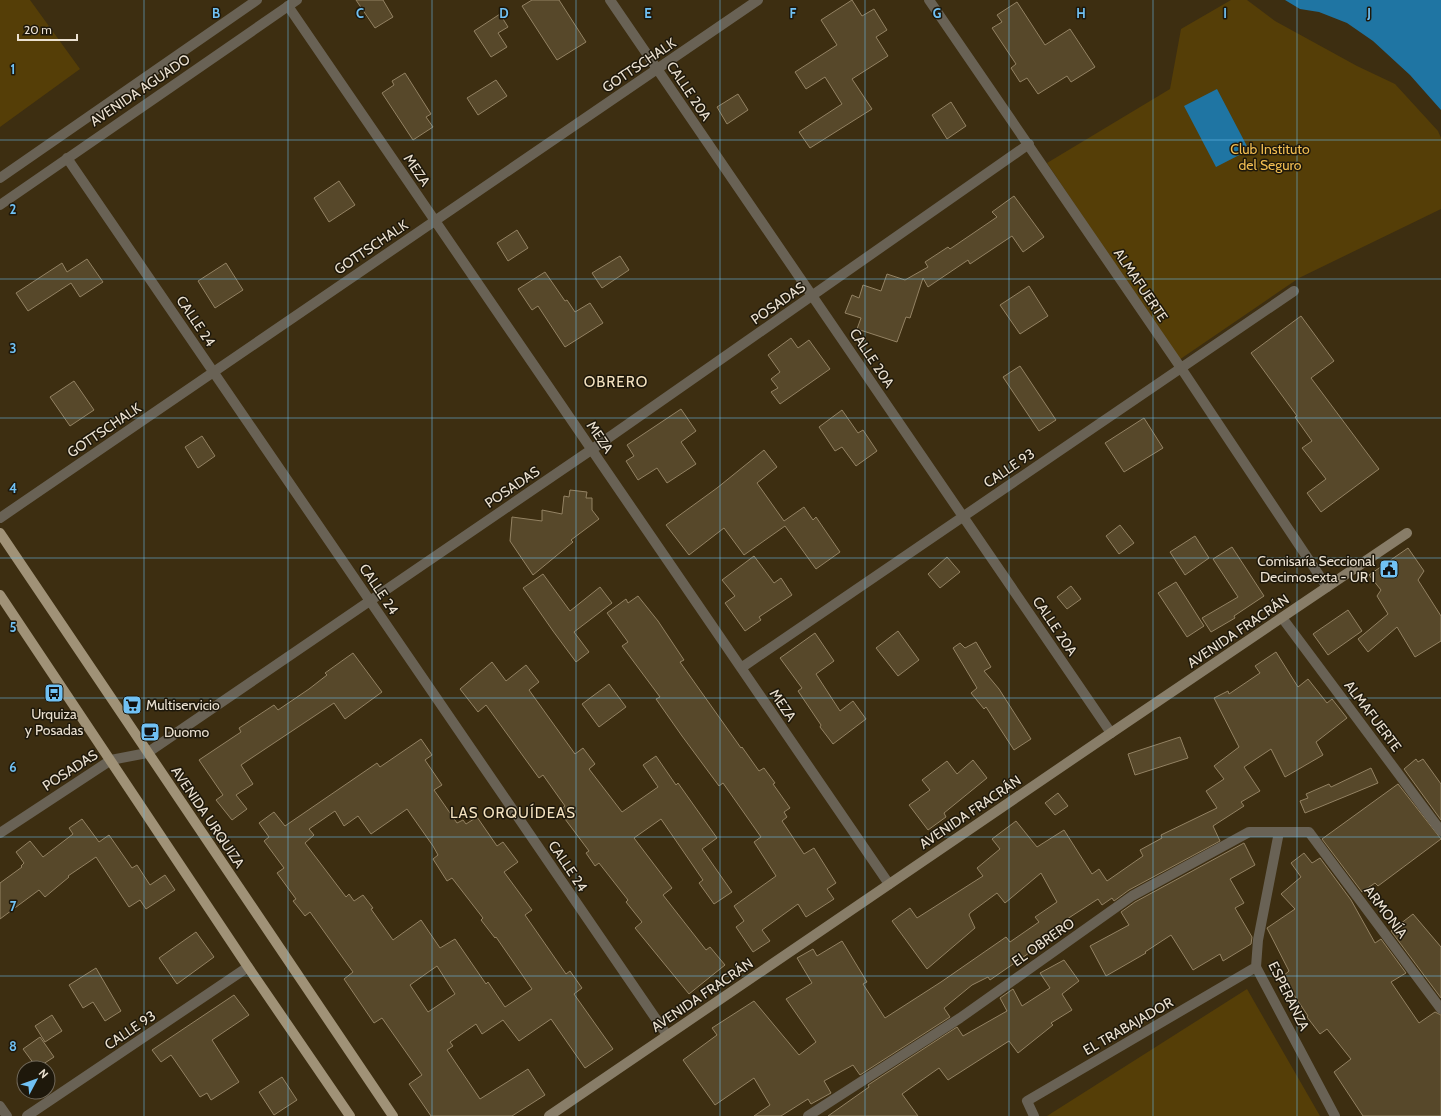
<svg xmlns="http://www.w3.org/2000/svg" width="1441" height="1116" viewBox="0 0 1441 1116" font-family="Cabin,sans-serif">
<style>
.green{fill:#553e07}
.water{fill:#1f75a3}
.building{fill:#57482a;stroke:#938263;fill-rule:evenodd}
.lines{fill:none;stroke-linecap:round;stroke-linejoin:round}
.service{stroke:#696255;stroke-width:10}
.minor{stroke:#696255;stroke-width:10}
.tertiary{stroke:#696255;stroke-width:10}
.secondary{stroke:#887d68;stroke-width:10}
.primary{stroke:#a09277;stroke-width:10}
.grid{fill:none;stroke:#70c1f4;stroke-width:1;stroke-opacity:0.55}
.labels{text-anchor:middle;stroke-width:3;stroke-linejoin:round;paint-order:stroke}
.street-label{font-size:14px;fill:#ebe1d1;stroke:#1e180b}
.park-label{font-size:14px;fill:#f0bc51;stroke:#1e180b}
.poi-label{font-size:14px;fill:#ebe1d1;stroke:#1e180b;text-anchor:start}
.neighbourhood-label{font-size:15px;letter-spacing:1px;fill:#f4e2c0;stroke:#1e180b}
.grid-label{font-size:13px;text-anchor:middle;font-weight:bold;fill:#70c1f4;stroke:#1e180b;stroke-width:3;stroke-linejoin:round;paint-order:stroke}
</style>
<rect width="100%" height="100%" fill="#3d2e11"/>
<path class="green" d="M0 0H30L80 69 0 127Z
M1231 0H1247L1275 21 1357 66 1395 84 1438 131 1441 138V209L1299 278 1179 360 1047 163 1170 89 1181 29Z
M1247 989 1320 1116H1047Z"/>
<path class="water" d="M1285 0H1441V110L1410 75 1373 41 1347 23 1319 12 1300 9Z
M1217 89 1249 150 1216 167 1184 106Z"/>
<path class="building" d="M356 0H383L393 17 375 28Z
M532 0H559L586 42 557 60 522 6Z
M852 0 862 16 874 9 887 30 876 37 888 56 852 79 872 109 810 148 799 132 842 104 825 77 806 89 795 72 837 45 821 20Z
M1017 2 1045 45 1070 29 1095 67 1071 82 1067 76 1038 94 1027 78 1020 82 1011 68 1016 64 992 28 1002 22 997 15Z
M500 14 508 27 498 33 507 47 491 57 474 31Z
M405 73 431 114 426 117 433 127 413 140 382 93 394 85 392 81Z
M496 80 507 96 478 115 467 98Z
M738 94 748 110 727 124 717 107Z
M951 102 966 126 947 139 932 115Z
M339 181 355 205 329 222 314 198Z
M1014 196 1044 237 1023 252 1012 236 970 264 968 260 928 287 923 278 910 318 906 317 897 342 857 329 861 318 845 313 852 295 859 298 863 285 881 291 887 274 905 280 928 267 925 262 948 247 950 249 997 217 992 212Z
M517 230 528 248 508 261 497 243Z
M620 256 629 270 602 288 592 273Z
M87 259 103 282 80 297 71 283 28 311 16 293 62 263 67 272Z
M226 263 243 290 215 308 198 281Z
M545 272 565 301 567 300 575 312 590 303 603 323 565 347 538 306 532 310 518 289Z
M1029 286 1048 316 1020 334 1000 305Z
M1301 316 1334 361 1311 378 1379 469 1321 512 1307 493 1326 479 1302 448 1312 441 1295 417 1297 416 1251 353Z
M791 338 798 348 809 340 830 369 780 404 771 392 778 388 771 379 780 372 768 355Z
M1020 366 1056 420 1039 431 1003 377Z
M74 381 94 410 70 426 50 397Z
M681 409 696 431 681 442 696 464 667 483 657 468 638 480 626 461 634 456 627 445Z
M842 410 858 433 863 430 877 451 856 466 842 447 835 451 819 427Z
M1144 418 1163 448 1124 472 1105 443Z
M202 436 215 456 198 468 185 447Z
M764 450 777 467 757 483 784 521 804 507 813 520 816 517 840 552 816 569 785 526 744 555 724 528 689 555 666 525 717 488Z
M570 490 587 492 586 498H592V510L599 519 571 540 573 542 533 575 510 541 512 517 542 521V510L562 514 564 496 569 497Z
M1120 525 1134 543 1119 554 1106 536Z
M1195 536 1209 558 1185 575 1170 552Z
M1232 547 1264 596 1234 616 1235 618 1211 632 1202 618 1238 597 1213 559Z
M1408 548 1424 571 1418 580 1441 616V641L1415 657 1397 627 1368 652 1358 639 1388 614 1377 596 1381 590 1369 575Z
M754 556 774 583 781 578 792 595 759 617 761 620 745 631 725 603 735 596 722 580Z
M947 557 960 572 940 588 928 574Z
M543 574 570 611 600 587 612 603 574 632 589 652 576 662 553 631 523 588Z
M1176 582 1204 626 1187 637 1158 593Z
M1071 586 1081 599 1067 609 1057 597Z
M638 596 658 621 684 660 680 662 741 748 742 747 759 771 764 768 775 783 773 784 790 808 784 812 787 817 782 821 804 854 814 848 836 883 827 889 834 899 806 917 798 904 762 930 770 941 753 952 736 927 744 921 734 906 776 876 754 842 761 837 723 783 719 786 682 736 656 699 660 697 622 646 628 642 607 613 626 599 628 603Z
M1348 610 1362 631 1328 655 1313 634Z
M898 631 919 660 898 676 876 648Z
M815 633 834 661 816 674 840 711 853 701 866 719 833 744 820 727 821 725 798 691 802 688 780 658Z
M976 642 991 667 984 671 999 689 1031 739 1014 750 986 707 984 709 971 693 977 688 953 648 960 643 965 648Z
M1276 652 1298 687 1308 679 1327 703 1332 699 1347 718 1316 742 1323 755 1285 777 1271 749 1244 767 1260 791 1241 802 1244 806 1213 826 1220 841 1129 890 1114 901 1112 898 1102 905 1098 899 1064 921 1068 926 990 980 988 977 972 985 944 1008 950 1017 860 1075 853 1065 824 1081 831 1093 811 1104 808 1099 781 1116H754L770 1105 754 1078 715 1105 683 1060 717 1035 712 1028 754 1001 799 1055 816 1042 786 999 812 983 797 958 813 949 817 956 842 941 867 982 863 984 885 1018 941 982 1006 937 1010 942 1039 922 1035 917 1057 902 1041 873 1005 903 997 893 970 913 969 915 975 928 927 969 892 921 910 908 917 918 983 876 977 868 1000 849 992 839 1016 821 1037 847 1064 830 1092 874 1099 869 1107 881 1143 856 1140 850 1162 838 1161 835 1217 808 1206 791 1224 779 1214 766 1239 747 1214 698 1228 691 1229 694 1260 673 1255 666Z
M353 653 382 692 345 719 334 703 241 765 253 784 236 795 247 809 232 820 216 800 223 795 199 760 241 732 239 728 274 705 278 710 309 689 327 675 325 673Z
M492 662 506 681 526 665 539 682 529 690 575 754 583 748 595 764 589 769 622 812 658 787 643 765 656 756 676 785 678 783 717 838 702 849 732 892 714 904 699 883 703 880 661 819 634 838 672 888 663 895 706 950 710 947 725 965 689 994 635 928 642 922 626 902 628 900 599 863 595 866 586 853 589 851 559 811 565 806 543 775 539 778 486 705 478 712 460 689Z
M609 684 626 707 599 727 582 704Z
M1180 737 1188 758 1135 775 1128 754Z
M421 739 432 755 425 760 442 785 434 790 457 823 463 820 466 824 477 817 497 846 503 842 518 862 504 872 532 910 525 915 566 974 570 971 582 988 574 994 613 1049 585 1068 551 1019 519 1041 503 1020 482 1034 476 1024 450 1042 453 1046 447 1050 480 1099 528 1069 545 1095 512 1116H431L409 1084 422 1075 382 1018 374 1023 344 979 353 972 310 912 305 916 293 901 296 899 277 873 284 868 264 841 269 837 259 823 274 812 285 826 377 763 380 767ZM407 809 433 846 438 855 433 859 447 881 452 878 483 918 481 920 495 938 496 937 532 989 505 1007 488 982 486 984 455 939 440 948 421 920 393 940 371 909 373 908 363 895 354 901 349 894 346 897 305 843 314 835 309 829 335 811 344 826 358 816 371 834ZM437 966 455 994 428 1012 410 985Z
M1416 759 1418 762 1423 759 1441 784V820L1404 769Z
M973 760 987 778 944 813 946 817 928 830 909 805 930 790 922 780 947 761 957 774Z
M1371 768 1378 783 1305 813 1300 801 1308 798 1306 794 1329 784 1331 787Z
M1398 784 1441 839 1378 886 1375 883 1362 892 1322 839Z
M1058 793 1068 806 1055 815 1045 803Z
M82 819 99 842 109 835 132 868 137 865 150 885 165 875 175 890 146 909 140 900 129 907 96 857 68 876 69 877 45 897 39 890 0 919V883L22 867 21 866 24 863 16 852 30 841 43 857 73 834 69 828Z
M1244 843 1255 865 1230 879 1244 903 1235 908 1252 937 1251 944 1223 961 1220 954 1193 970 1171 935 1145 952 1146 953 1106 976 1090 946 1129 925 1121 912 1135 902Z
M1304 853 1312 863 1320 858 1351 900 1375 943 1381 939 1406 973 1391 982 1419 1023 1435 1012 1441 1015V1116H1363L1334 1072 1351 1059 1327 1029 1320 1034 1307 1017 1308 1016 1282 977 1289 971 1267 928 1295 909 1281 894 1301 877 1291 863Z
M1413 914 1441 947V998L1391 931Z
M196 932 214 957 177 984 159 958Z
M1064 960 1079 981 1062 994 1072 1010 1051 1023 1053 1025 1018 1053 1009 1041 948 1080 939 1068 902 1094 918 1116H828L869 1087 868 1085 957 1027 963 1036 1007 1011 1000 998 1013 989 1022 1006 1050 988 1040 973Z
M96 968 121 1011 105 1021 93 1002 83 1008 69 985Z
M234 995 249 1015 212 1040 239 1082 211 1100 207 1093 200 1097 171 1055 161 1062 152 1050Z
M52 1015 62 1031 45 1042 35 1026Z
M40 1037 54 1057 37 1068 23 1049Z
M282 1077 297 1100 274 1115 259 1092Z"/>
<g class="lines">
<path class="service" d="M1283 619 1441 831
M1279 832 1258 940 1256 967 1335 1116
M808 1116 960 1018 1132 896 1249 832H1309L1441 1009
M1034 1116 1027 1101 1256 967"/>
<path class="minor" d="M610 0 1111 733
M929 0 1181 368 1327 587
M288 6 889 884
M67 158 667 1035
M0 518 758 0
M741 668 1294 291
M0 833 111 760 147 753 591 450 1029 144
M0 1106 7 1116
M27 1116 248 967"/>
<path class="tertiary" d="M0 178 257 0
M0 205 297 0"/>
<path class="secondary" d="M549 1116 1111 733 1407 533"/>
<path class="primary" d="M0 533 393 1116
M0 595 248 967 350 1116"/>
</g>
<path class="grid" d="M144 0V1116M288 0V1116M432 0V1116M576 0V1116M720 0V1116M865 0V1116M1009 0V1116M1153 0V1116M1297 0V1116M0 140H1441M0 279H1441M0 418H1441M0 558H1441M0 698H1441M0 837H1441M0 976H1441"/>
<defs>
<symbol id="civic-square" viewBox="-11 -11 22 22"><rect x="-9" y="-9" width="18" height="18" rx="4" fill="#70c1f4" stroke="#1e180b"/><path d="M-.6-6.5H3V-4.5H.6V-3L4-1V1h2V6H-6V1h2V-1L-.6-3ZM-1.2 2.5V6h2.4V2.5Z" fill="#111"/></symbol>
<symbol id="bus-square" viewBox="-11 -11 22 22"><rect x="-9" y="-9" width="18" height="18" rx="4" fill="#70c1f4" stroke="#1e180b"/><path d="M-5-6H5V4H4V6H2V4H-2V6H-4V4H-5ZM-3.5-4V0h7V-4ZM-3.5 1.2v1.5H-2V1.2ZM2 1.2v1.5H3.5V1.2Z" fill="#111"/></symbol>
<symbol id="supermarket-square" viewBox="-11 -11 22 22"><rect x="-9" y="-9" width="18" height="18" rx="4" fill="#70c1f4" stroke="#1e180b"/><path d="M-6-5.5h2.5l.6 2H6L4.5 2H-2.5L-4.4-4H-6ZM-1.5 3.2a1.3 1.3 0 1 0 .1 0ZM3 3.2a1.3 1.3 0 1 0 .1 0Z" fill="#111"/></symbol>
<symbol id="cafe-square" viewBox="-11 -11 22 22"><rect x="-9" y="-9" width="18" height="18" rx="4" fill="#70c1f4" stroke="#1e180b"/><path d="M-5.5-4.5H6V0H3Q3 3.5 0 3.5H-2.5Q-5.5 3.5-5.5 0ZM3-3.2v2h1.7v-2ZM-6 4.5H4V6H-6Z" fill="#111"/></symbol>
</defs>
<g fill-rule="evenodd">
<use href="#civic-square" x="1378" y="558" width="22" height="22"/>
<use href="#bus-square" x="43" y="682" width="22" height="22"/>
<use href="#supermarket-square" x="121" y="694" width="22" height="22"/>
<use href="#cafe-square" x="139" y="721" width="22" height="22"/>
</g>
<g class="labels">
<g class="street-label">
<text transform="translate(639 65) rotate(-34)" y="5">GOTTSCHALK</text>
<text transform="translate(140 90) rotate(-34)" y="5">AVENIDA AGUADO</text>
<text transform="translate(689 91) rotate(56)" y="5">CALLE 20A</text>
<text transform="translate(417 170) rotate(56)" y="5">MEZA</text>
<text transform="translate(371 247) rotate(-34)" y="5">GOTTSCHALK</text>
<text transform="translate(1141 285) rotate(56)" y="5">ALMAFUERTE</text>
<text transform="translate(778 303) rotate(-35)" y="5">POSADAS</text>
<text transform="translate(196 321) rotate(56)" y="5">CALLE 24</text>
<text transform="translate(872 358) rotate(56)" y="5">CALLE 20A</text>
<text transform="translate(104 430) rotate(-34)" y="5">GOTTSCHALK</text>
<text transform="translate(600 437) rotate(56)" y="5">MEZA</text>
<text transform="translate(1009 468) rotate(-34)" y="5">CALLE 93</text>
<text transform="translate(512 487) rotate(-34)" y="5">POSADAS</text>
<text transform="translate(379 589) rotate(56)" y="5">CALLE 24</text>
<text transform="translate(1055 626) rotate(56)" y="5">CALLE 20A</text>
<text transform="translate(1238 631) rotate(-34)" y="5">AVENIDA FRACRÁN</text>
<text transform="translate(783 705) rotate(56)" y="5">MEZA</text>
<text transform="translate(1373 716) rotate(53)" y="5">ALMAFUERTE</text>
<text transform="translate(70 770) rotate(-33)" y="5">POSADAS</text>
<text transform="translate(970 812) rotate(-34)" y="5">AVENIDA FRACRÁN</text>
<text transform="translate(208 817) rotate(56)" y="5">AVENIDA URQUIZA</text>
<text transform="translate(568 866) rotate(56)" y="5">CALLE 24</text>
<text transform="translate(1386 912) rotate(53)" y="5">ARMONÍA</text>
<text transform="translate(1043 942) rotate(-35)" y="5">EL OBRERO</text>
<text transform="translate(702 995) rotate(-34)" y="5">AVENIDA FRACRÁN</text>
<text transform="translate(1289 996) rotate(64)" y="5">ESPERANZA</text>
<text transform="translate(1128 1026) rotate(-30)" y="5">EL TRABAJADOR</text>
<text transform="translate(130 1030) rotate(-34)" y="5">CALLE 93</text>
</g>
<g class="park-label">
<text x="1270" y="154">Club Instituto<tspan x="1270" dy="16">del Seguro</tspan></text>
</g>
<g class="poi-label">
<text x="1375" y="566" text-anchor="end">Comisaría Seccional<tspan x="1375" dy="16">Decimosexta - UR I</tspan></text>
<text x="146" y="710">Multiservicio</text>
<text x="54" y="719" text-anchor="middle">Urquiza<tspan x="54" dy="16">y Posadas</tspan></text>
<text x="164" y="737">Duomo</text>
</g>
<g class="neighbourhood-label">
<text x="616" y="387">OBRERO</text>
<text x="513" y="818">LAS ORQUÍDEAS</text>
</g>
</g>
<g class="grid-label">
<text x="216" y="18">B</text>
<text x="360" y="18">C</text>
<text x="504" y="18">D</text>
<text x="648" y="18">E</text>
<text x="793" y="18">F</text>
<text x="937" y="18">G</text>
<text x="1081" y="18">H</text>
<text x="1225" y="18">I</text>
<text x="1369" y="18">J</text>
<text x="13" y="74">1</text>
<text x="13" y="214">2</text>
<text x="13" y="353">3</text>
<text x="13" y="493">4</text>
<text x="13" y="632">5</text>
<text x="13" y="772">6</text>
<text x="13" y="911">7</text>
<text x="13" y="1051">8</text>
</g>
<g transform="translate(36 1080) rotate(49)"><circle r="19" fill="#1e180b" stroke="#70685a"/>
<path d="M0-3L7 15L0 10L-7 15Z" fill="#70c1f4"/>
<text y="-6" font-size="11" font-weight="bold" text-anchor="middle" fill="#ebe1d1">N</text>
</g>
<path d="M18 34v6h59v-6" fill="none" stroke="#ebe1d1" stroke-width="2"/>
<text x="24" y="34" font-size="12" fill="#ebe1d1" stroke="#1e180b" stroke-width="3" paint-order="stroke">20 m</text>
</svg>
